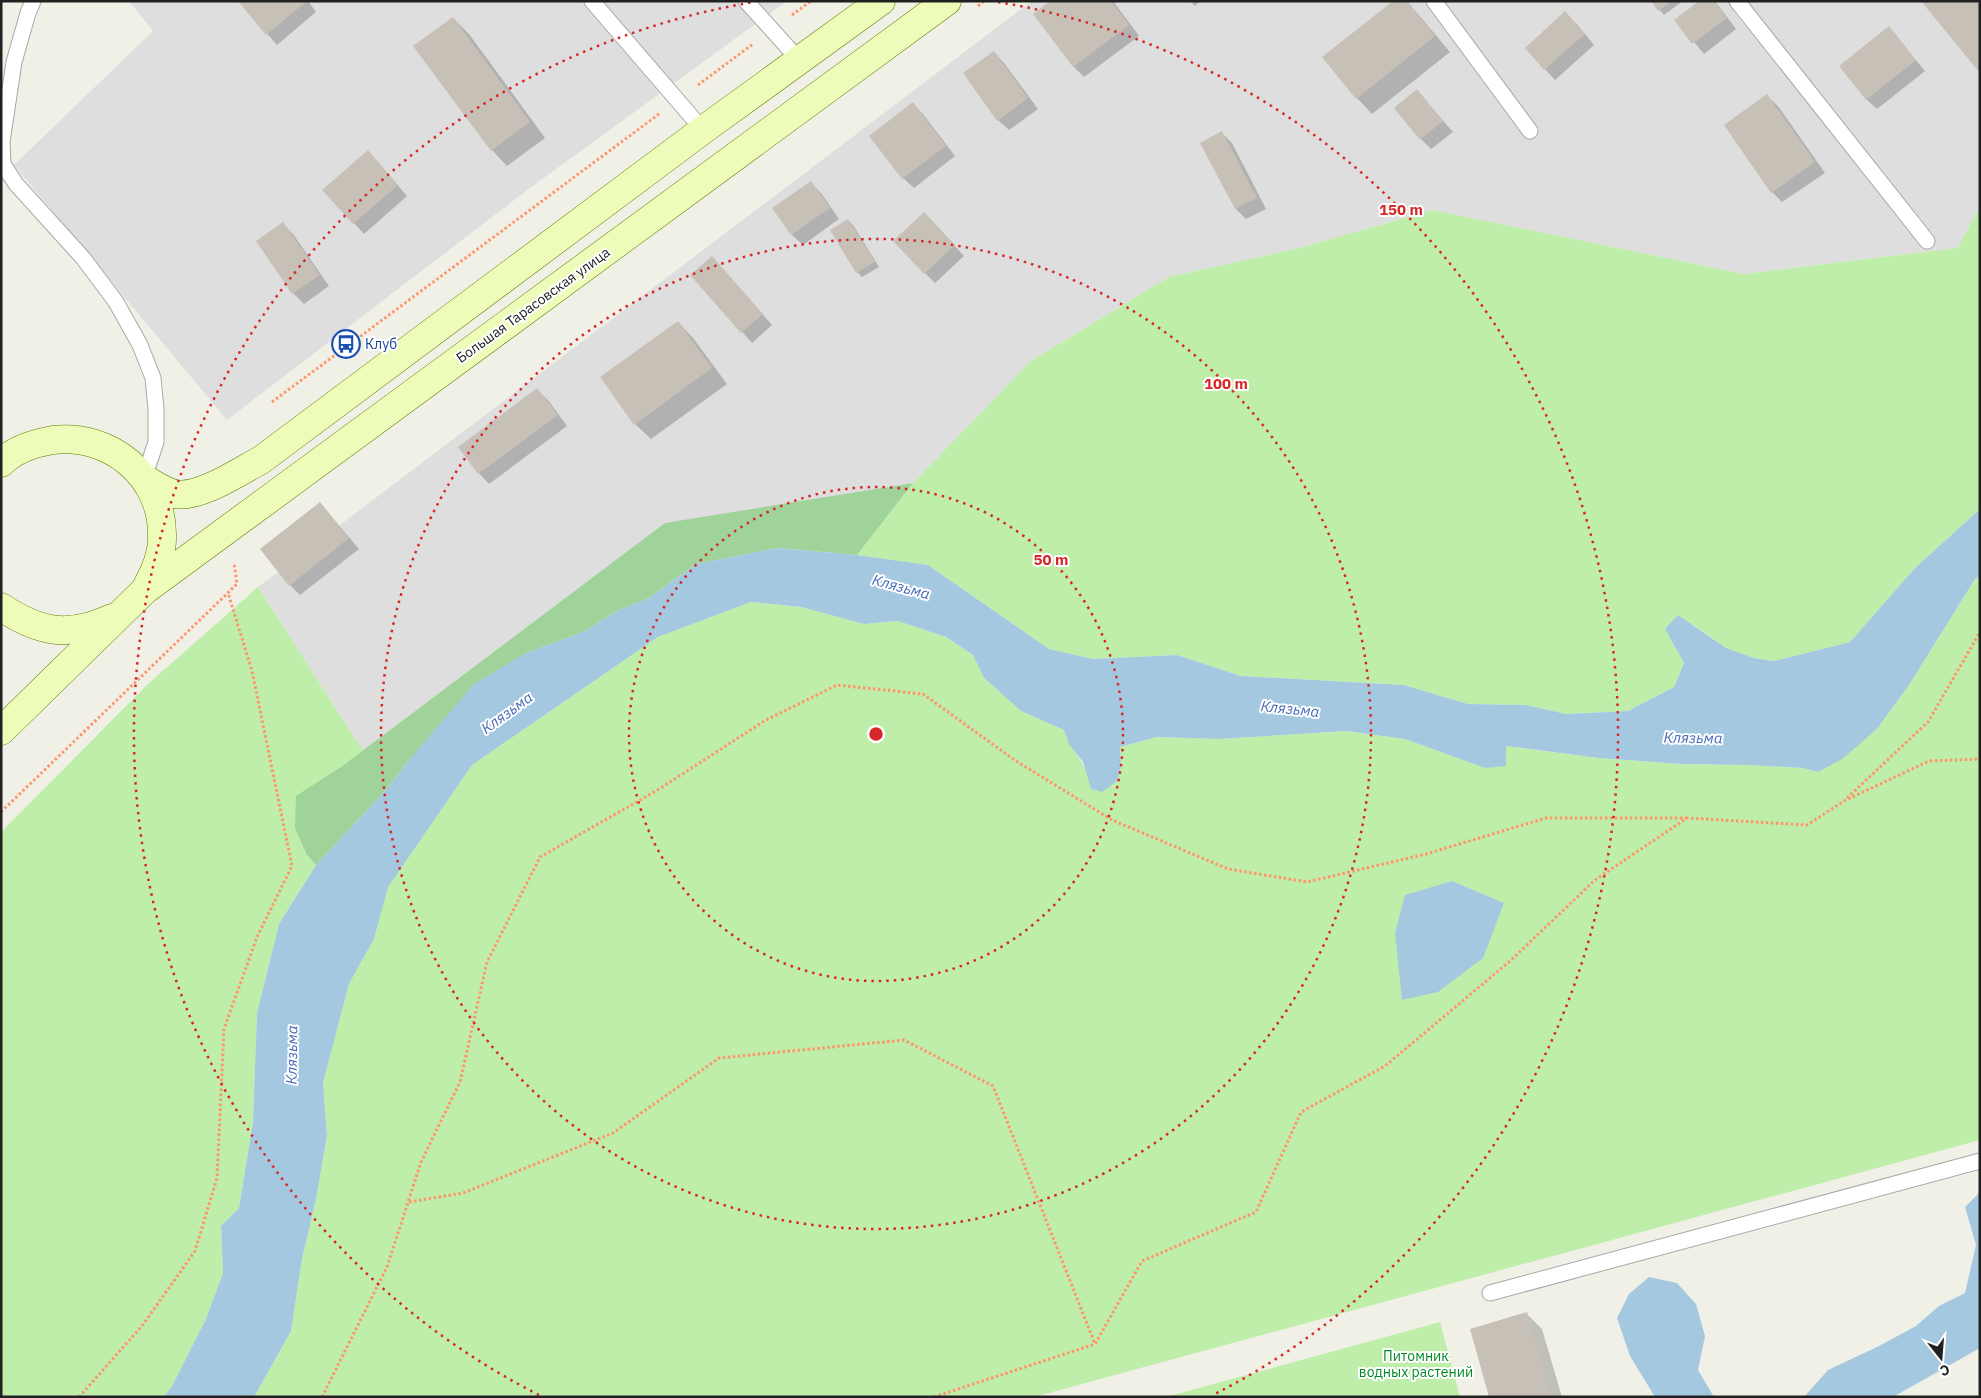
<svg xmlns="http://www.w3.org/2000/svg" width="1981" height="1398" viewBox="0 0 1981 1398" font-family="'IBM Plex Sans',sans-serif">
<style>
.residential{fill:#dfdede}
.grass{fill:#bfeeaa}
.forest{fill:#9fd399}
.water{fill:#a5c8e1}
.shadow{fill:#0003}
.building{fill:#c7c0b6}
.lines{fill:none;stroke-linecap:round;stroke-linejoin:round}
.lane-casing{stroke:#a8a8a8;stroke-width:17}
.secondary-casing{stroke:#5a7f00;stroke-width:29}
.path{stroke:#ff956a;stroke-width:3;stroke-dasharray:2.5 2.5;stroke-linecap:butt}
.lane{stroke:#fff;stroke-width:15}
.secondary{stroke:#edfdb9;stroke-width:28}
.ring{fill:none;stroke:#d62828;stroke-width:2.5;stroke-dasharray:2.5 5}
.labels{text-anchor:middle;stroke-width:4;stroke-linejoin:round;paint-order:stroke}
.street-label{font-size:14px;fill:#212121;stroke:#fff}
.transit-label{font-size:14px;fill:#164399;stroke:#fff;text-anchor:start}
.park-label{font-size:14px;fill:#058829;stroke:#fff}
.water-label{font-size:15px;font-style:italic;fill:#4669b7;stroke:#fff}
.centre{fill:#d62828;stroke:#fff;stroke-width:2.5}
.ring-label{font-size:15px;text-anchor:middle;font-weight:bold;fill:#d62828;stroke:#fff;stroke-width:4;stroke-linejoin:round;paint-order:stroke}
</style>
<rect width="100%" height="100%" fill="#f1f0e7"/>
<path class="residential" d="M129 1H787L530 188 227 420 14 165 153 31Z
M1032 1H1980V207L1957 248 1744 274 1433 210 1299 248 1169 277 1031 361 913 483 665 524 363 751 258 587Z"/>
<path class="grass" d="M1980 207V509L1915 568 1850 642 1774 661 1754 658 1726 648 1692 624 1665 629 1684 663 1674 687 1628 711 1566 714 1526 705 1468 704 1404 685 1241 676 1177 655 1093 659 1049 649 928 565 857 555 913 483 1031 361 1169 277 1299 248 1433 210 1744 274 1957 248Z
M1980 575V1140L1034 1397H254L291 1331 302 1259 316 1199 327 1136 323 1083 349 984 374 939 387 887 472 765 658 637 751 602 801 607 864 624 898 621 946 637 973 655 984 678 1021 711 1064 730C1070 747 1082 758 1087 775L1121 766 1120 747 1157 737 1219 739 1346 731 1405 739 1485 768 1505 746 1598 758 1681 764 1749 765 1803 768 1818 772 1877 729 1909 685 1975 579Z
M258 587 363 751 341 767 307 855 316 865 279 924 257 1013 253 1122 239 1208 221 1226 223 1273 206 1319 172 1386 164 1397H1V832L148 684Z
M1440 1322 1460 1397H1166Z"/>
<path class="forest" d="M913 483 857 555 778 548 696 564 649 598 617 611 583 632 524 654 409 760 387 789 316 865 307 855 295 828 296 796 341 767 665 523Z"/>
<path class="water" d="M1980 509V575L1975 579 1909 685 1877 729 1842 759 1818 772 1803 768 1749 765 1681 764 1598 758 1506 746V766L1485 768 1405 739 1346 731 1219 739 1157 737 1120 747 1121 766 1117 781 1102 792 1091 789 1083 762 1069 744 1064 730 1021 711 984 678 973 655 946 637 898 621 864 624 801 607 751 602 658 637 472 765 388 887 374 939 349 984 323 1083 327 1136 316 1199 302 1259 291 1331 254 1397H164L172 1386 206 1319 223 1273 221 1226 239 1208 253 1122 257 1013 279 924 316 865 387 789 409 760 474 684 524 654 583 632 617 611 649 598 696 564 778 548 857 555 928 565 1049 649 1093 659 1177 655 1241 676 1404 685 1468 704 1526 705 1566 714 1628 711 1674 687 1684 663 1665 629 1678 615 1726 648 1754 658 1774 661 1850 642 1915 568Z
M1452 881 1504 903 1483 958 1438 992 1402 1000 1395 933 1405 895Z
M1980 1192V1348L1893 1397H1804L1828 1370 1879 1346 1916 1326 1939 1306 1965 1293 1976 1245 1965 1207Z
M1649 1277 1677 1283 1696 1304 1705 1336 1698 1370 1714 1397H1655L1630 1356 1617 1318 1629 1294Z"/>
<path class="shadow" d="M239 1H308L316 12 277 45Z
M1052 1H1113L1139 36 1084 77 1074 67 1035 14Z
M1190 1H1201L1195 6Z
M1407 1 1450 52 1372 114 1357 98Z
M1652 1H1683L1664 15Z
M1701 1H1715L1736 29 1704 54 1676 20Z
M453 18 469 34 545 138 507 166 492 150Z
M1576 23 1594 45 1555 80 1526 48Z
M1889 28 1925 71 1877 109 1866 99Z
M994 52 1004 63 1038 109 1009 130 998 120Z
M1417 91 1453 132 1431 149 1421 139Z
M1767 96 1778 106 1825 173 1782 202 1772 192Z
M913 104 923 114 955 156 914 188 903 178 871 136Z
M1222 133 1232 143 1266 209 1246 219 1236 209Z
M378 162 407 196 364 234 324 190Z
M811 183 821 193 839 219 803 245 792 235 774 209Z
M848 220 853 225 879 267 862 277 857 272Z
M283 224 293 234 329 286 304 304 293 293 257 242Z
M935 224 964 256 935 283 925 273Z
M722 268 772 325 752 343 692 275Z
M678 322 693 338 727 384 651 439 635 424Z
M537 390 548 400 567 426 489 484 479 473Z
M320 503 359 549 300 595 290 585Z
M1527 1314 1542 1329 1562 1397H1490Z"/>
<path class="building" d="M238 1H307L266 35Z
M1050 1H1111L1129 25 1073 67 1033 14Z
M1393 1H1407L1435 36 1356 99 1322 57Z
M1651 1H1672L1658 11Z
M1699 1H1714L1727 18 1692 44 1674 20Z
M1921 1H1977L1980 4V73Z
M1565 11 1585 34 1544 70 1525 48Z
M453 17 530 122 491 151 413 46Z
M1889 26 1916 60 1866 100 1839 66Z
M994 51 1028 98 997 121 963 73Z
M1417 89 1443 121 1420 140 1394 108Z
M1767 94 1815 162 1771 193 1724 125Z
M913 102 946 146 902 179 869 136Z
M1222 131 1257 198 1235 209 1200 143Z
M368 150 398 185 353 224 322 190Z
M811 181 830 208 791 235 772 208Z
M924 212 955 245 924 274 893 241Z
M848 219 875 262 856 273 830 230Z
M283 222 320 275 292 294 256 241Z
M712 256 763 314 741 333 690 275Z
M678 321 712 368 634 425 600 377Z
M537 388 558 415 478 474 458 447Z
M320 502 349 538 289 586 260 549Z
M1527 1312 1551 1397H1489L1470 1329Z"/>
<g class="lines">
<defs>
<path id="lane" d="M33 1 28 13 14 62 2 142 3 164 16 184 83 258 116 302 140 345 153 378 156 409V442L144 478
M592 1 703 130
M746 1 800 61
M1434 1 1530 131
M1737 1 1927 241
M1490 1293 1980 1161"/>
<path id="secondary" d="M1 463C14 450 35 443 53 440 110 433 162 476 162 534 163 554 155 571 146 588
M144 478C154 485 163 491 175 494 199 499 240 471 261 460L703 130 881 1
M1 607C40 633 69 638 112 618
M1 731 145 590 947 1"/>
</defs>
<use href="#lane" class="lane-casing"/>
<use href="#secondary" class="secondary-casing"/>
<path class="path" d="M978 6 984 1
M792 15 811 1
M698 85 753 44
M272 402 659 114
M1847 798 1928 722 1980 632
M1 812 237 584 234 563
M409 1202 463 1193 613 1133 719 1058 904 1040 993 1086 1095 1344
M79 1397 142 1326 195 1251 217 1178 224 1029 257 937 292 866 252 671 228 593
M322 1397 387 1267 421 1162 460 1082 487 962 540 857 656 791 766 720 837 685 923 694 1016 761 1112 820 1228 869 1307 882 1426 854 1546 818H1687
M934 1397 1095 1344 1142 1261 1256 1212 1301 1112 1385 1066 1509 962 1595 880 1687 818 1807 825 1844 801 1929 761 1980 759"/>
<use href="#lane" class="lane"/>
<use href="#secondary" class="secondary"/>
</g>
<g class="ring">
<circle cx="876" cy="734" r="247"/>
<circle cx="876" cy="734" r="495"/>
<path d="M539 1395A742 742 0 0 1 754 2M998 2A742 742 0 0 1 1213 1395"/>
</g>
<defs>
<symbol id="bus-ring" viewBox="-11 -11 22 22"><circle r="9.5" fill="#fff" stroke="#1a4fb4" stroke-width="1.5"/><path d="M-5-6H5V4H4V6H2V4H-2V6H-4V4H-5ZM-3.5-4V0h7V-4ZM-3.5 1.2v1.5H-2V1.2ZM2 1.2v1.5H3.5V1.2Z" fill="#1a4fb4"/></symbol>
</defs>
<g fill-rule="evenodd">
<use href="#bus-ring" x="330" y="328" width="32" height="32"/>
</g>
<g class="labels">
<g class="street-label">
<text transform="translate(533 305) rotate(-36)" y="5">Большая Тарасовская улица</text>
</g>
<g class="transit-label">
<text x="365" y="349">Клуб</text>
</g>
<g class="park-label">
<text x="1416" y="1361">Питомник<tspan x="1416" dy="16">водных растений</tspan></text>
</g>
<g class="water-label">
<text transform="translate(901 587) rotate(15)" y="5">Клязьма</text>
<text transform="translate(1290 709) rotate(6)" y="5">Клязьма</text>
<text transform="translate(507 713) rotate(-36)" y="5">Клязьма</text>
<text transform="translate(1693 738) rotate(1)" y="5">Клязьма</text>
<text transform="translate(292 1055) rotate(-89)" y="5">Клязьма</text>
</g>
</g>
<circle cx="876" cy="734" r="8" class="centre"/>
<g class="ring-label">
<text x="1401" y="215">150 m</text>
<text x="1226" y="389">100 m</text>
<text x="1051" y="565">50 m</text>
</g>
<rect width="1981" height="1398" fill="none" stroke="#212121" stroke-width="5"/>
<g transform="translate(1941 1358) rotate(163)" stroke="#ffffff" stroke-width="4" paint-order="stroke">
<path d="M0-4L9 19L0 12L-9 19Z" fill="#212121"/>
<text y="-8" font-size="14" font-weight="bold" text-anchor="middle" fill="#212121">С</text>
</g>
</svg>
